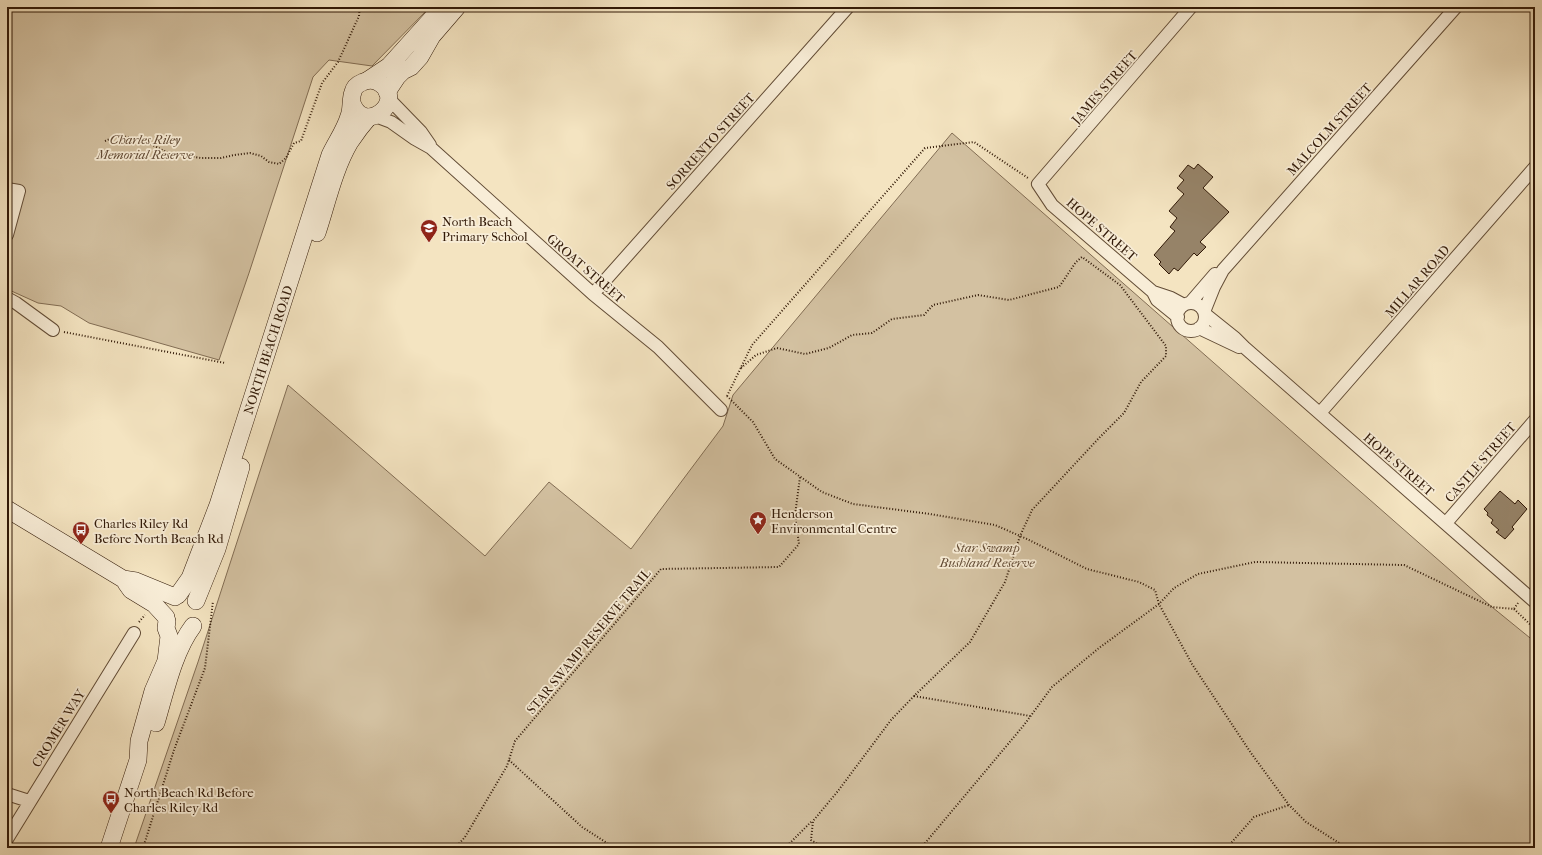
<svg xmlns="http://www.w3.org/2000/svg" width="1542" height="855" viewBox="0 0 1542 855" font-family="'IM FELL French Canon',serif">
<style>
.green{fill:#d3c1a1;stroke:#826d54}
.building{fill:#968368;stroke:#311907}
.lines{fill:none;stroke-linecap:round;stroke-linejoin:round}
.street-casing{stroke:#624c36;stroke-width:14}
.secondary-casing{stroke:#311907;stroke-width:18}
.path{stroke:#311907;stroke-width:2;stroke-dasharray:1 2;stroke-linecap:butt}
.street{stroke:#f8edd7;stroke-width:12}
.secondary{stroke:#f8edd7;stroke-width:17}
.labels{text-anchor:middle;stroke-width:3.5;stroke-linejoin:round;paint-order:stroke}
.street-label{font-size:13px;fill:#311907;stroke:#f8edd7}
.park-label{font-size:13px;font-style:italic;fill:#624b35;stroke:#f8edd7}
.poi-label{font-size:13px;fill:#311907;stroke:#f8edd7;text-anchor:start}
</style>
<rect width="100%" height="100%" fill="#f4e4c1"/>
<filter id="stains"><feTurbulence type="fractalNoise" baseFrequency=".005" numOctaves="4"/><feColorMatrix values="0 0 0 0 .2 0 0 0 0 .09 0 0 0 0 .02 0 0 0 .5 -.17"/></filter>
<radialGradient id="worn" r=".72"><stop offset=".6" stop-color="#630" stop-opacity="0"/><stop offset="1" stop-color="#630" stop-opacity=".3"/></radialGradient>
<path class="green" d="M7 7H430L372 66 329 60 313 77 249 273 219 360 89 323 61 306 38 303 7 289Z
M952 133 1492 607 1535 642V848H134L198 662 288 385 485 556 549 482 631 549 723 426 733 395Z"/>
<path class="building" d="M1198 164 1213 177 1203 188 1229 212 1200 242 1206 247 1197 256 1194 253 1178 271 1174 268 1169 274 1159 264 1161 262 1154 255 1175 231 1170 227 1177 218 1169 211 1184 194 1177 188 1184 180 1179 176 1188 165 1194 169Z
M1500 491 1515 504 1518 500 1527 509 1512 527 1514 529 1505 539 1496 532 1499 530 1491 523 1493 520 1487 515 1488 513 1484 509Z"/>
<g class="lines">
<defs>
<path id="street" d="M388 98 421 132 430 145
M375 116 391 122 415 139 431 148 593 294 658 347 721 410
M7 189 19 191 7 235
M1153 292 1157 300 1178 317
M593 294 848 7
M7 298 16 303 53 330
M1190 303 1215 274
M1177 317a14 14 0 1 1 28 0a14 14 0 1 1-28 0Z
M1184 305 1171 298 1153 292 1052 205 1038 184 1191 7
M1204 312 1214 287 1223 270 1456 7
M1205 314 1235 338 1244 347 1535 602
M1199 328 1239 347
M1320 413 1535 167
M1446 523 1535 420
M7 794 29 801
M7 839 134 633"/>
<g id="secondary">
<path d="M368 80 389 66 435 15"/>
<path d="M387 92 397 77 403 71 411 67 420 57 432 36 457 7"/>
<path d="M317 233C327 203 334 169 350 142 356 133 362 125 369 117"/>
<path d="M7 509 123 579 136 581 175 597"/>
<path d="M126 583 131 590 154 604 166 617"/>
<path id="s1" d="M178 595 190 578 218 505 330 155C336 142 345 130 349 116 352 109 350 100 353 92 354 87 358 84 363 82 369 79 376 80 381 84 406 102 364 136 352 103"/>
<path d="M196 601 217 549 241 467"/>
<path d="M156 723C165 693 174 651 193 626"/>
<path d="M109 848 138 760 139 741 153 691 166 661 169 636 166 628 167 621"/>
</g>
</defs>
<use href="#street" class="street-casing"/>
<use href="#secondary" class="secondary-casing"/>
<path class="path" d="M105 141 117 136 128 137 147 142 168 153 201 158H221L234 155 250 153 261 156 269 162 279 164 286 158 294 143 301 141 322 83 338 62 359 16 360 7
M64 332 225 363
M741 368 756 355 777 348 805 354 829 348 852 335 872 333 892 319 924 315 933 305 978 295 1009 300 1059 287 1076 262 1082 257 1120 285 1166 346V356L1141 382 1124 413 1099 438 1032 510 1020 536 1005 582 970 642 914 696 891 720 838 791 813 821 811 840 824 848
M727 396 753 422 775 459 822 492 853 504 930 514 995 525 1027 539 1087 569 1139 582 1155 590 1159 604 1192 664 1251 753 1289 805 1306 822 1347 848
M727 396 752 345 925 148 974 142 1028 178
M1514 609 1535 629
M139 622 145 615
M914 696 1030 716
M509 760 582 827 607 843 612 848
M136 847 137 848
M143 848 174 750 205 668 213 601
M455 848 465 837 507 766 515 741 661 569 779 567 799 544 795 515 800 477
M785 848 812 821
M921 848 1024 725 1052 687 1099 648 1159 604 1174 588 1198 574 1255 562 1404 565 1492 607 1514 609 1518 603
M1230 848 1231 843 1254 817 1289 805"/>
<use href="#street" class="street"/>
<use href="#secondary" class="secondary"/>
</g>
<defs>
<symbol id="school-pin" viewBox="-11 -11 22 30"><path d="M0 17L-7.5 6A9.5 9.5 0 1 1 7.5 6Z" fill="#8f2418" stroke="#f8edd7"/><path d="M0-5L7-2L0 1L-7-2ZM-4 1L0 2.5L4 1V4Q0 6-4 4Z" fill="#fff"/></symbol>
<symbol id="sight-pin" viewBox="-11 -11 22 30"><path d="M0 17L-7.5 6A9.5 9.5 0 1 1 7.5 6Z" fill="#8f2418" stroke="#f8edd7"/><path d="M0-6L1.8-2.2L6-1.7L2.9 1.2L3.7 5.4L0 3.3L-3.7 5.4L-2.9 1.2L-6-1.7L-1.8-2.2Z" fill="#fff"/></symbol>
<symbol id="bus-pin" viewBox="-11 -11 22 30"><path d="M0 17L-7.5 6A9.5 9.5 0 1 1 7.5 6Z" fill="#8f2418" stroke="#f8edd7"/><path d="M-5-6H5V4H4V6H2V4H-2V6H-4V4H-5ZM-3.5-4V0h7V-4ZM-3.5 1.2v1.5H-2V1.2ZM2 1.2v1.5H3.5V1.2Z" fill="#fff"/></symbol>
</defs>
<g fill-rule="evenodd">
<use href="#school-pin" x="419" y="218" width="20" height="27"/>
<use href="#sight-pin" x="748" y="510" width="20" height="27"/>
<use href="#bus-pin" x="71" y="520" width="20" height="27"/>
<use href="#bus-pin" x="101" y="789" width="20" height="27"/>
</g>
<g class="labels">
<g class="street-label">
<text transform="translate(1104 87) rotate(-49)" y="5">JAMES STREET</text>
<text transform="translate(1329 129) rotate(-48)" y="5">MALCOLM STREET</text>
<text transform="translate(710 141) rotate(-48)" y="5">SORRENTO STREET</text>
<text transform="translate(1102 229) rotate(41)" y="5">HOPE STREET</text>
<text transform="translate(586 268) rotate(41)" y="5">GROAT STREET</text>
<text transform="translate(1417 281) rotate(-49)" y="5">MILLAR ROAD</text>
<text dy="5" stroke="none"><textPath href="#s1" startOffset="262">NORTH BEACH ROAD</textPath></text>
<text transform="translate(1480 462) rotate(-49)" y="5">CASTLE STREET</text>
<text transform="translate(1399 464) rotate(41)" y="5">HOPE STREET</text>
<text transform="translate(588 641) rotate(-50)" y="5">STAR SWAMP RESERVE TRAIL</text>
<text transform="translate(58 728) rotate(-58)" y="5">CROMER WAY</text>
</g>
<g class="park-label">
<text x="145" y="144">Charles Riley<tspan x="145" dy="15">Memorial Reserve</tspan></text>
<text x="987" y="552">Star Swamp<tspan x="987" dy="15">Bushland Reserve</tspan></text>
</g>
<g class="poi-label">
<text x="442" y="226">North Beach<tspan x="442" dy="15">Primary School</tspan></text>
<text x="771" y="518">Henderson<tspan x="771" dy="15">Environmental Centre</tspan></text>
<text x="94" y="528">Charles Riley Rd<tspan x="94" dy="15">Before North Beach Rd</tspan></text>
<text x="124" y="797">North Beach Rd Before<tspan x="124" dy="15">Charles Riley Rd</tspan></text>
</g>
</g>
<rect width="1542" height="855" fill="none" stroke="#f4e4c1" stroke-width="24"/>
<rect x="8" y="8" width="1526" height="839" fill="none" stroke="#311907" stroke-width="2"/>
<rect x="12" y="12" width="1518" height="831" fill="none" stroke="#311907"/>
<rect width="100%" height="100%" filter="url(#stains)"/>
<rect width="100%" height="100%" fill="url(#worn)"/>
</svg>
